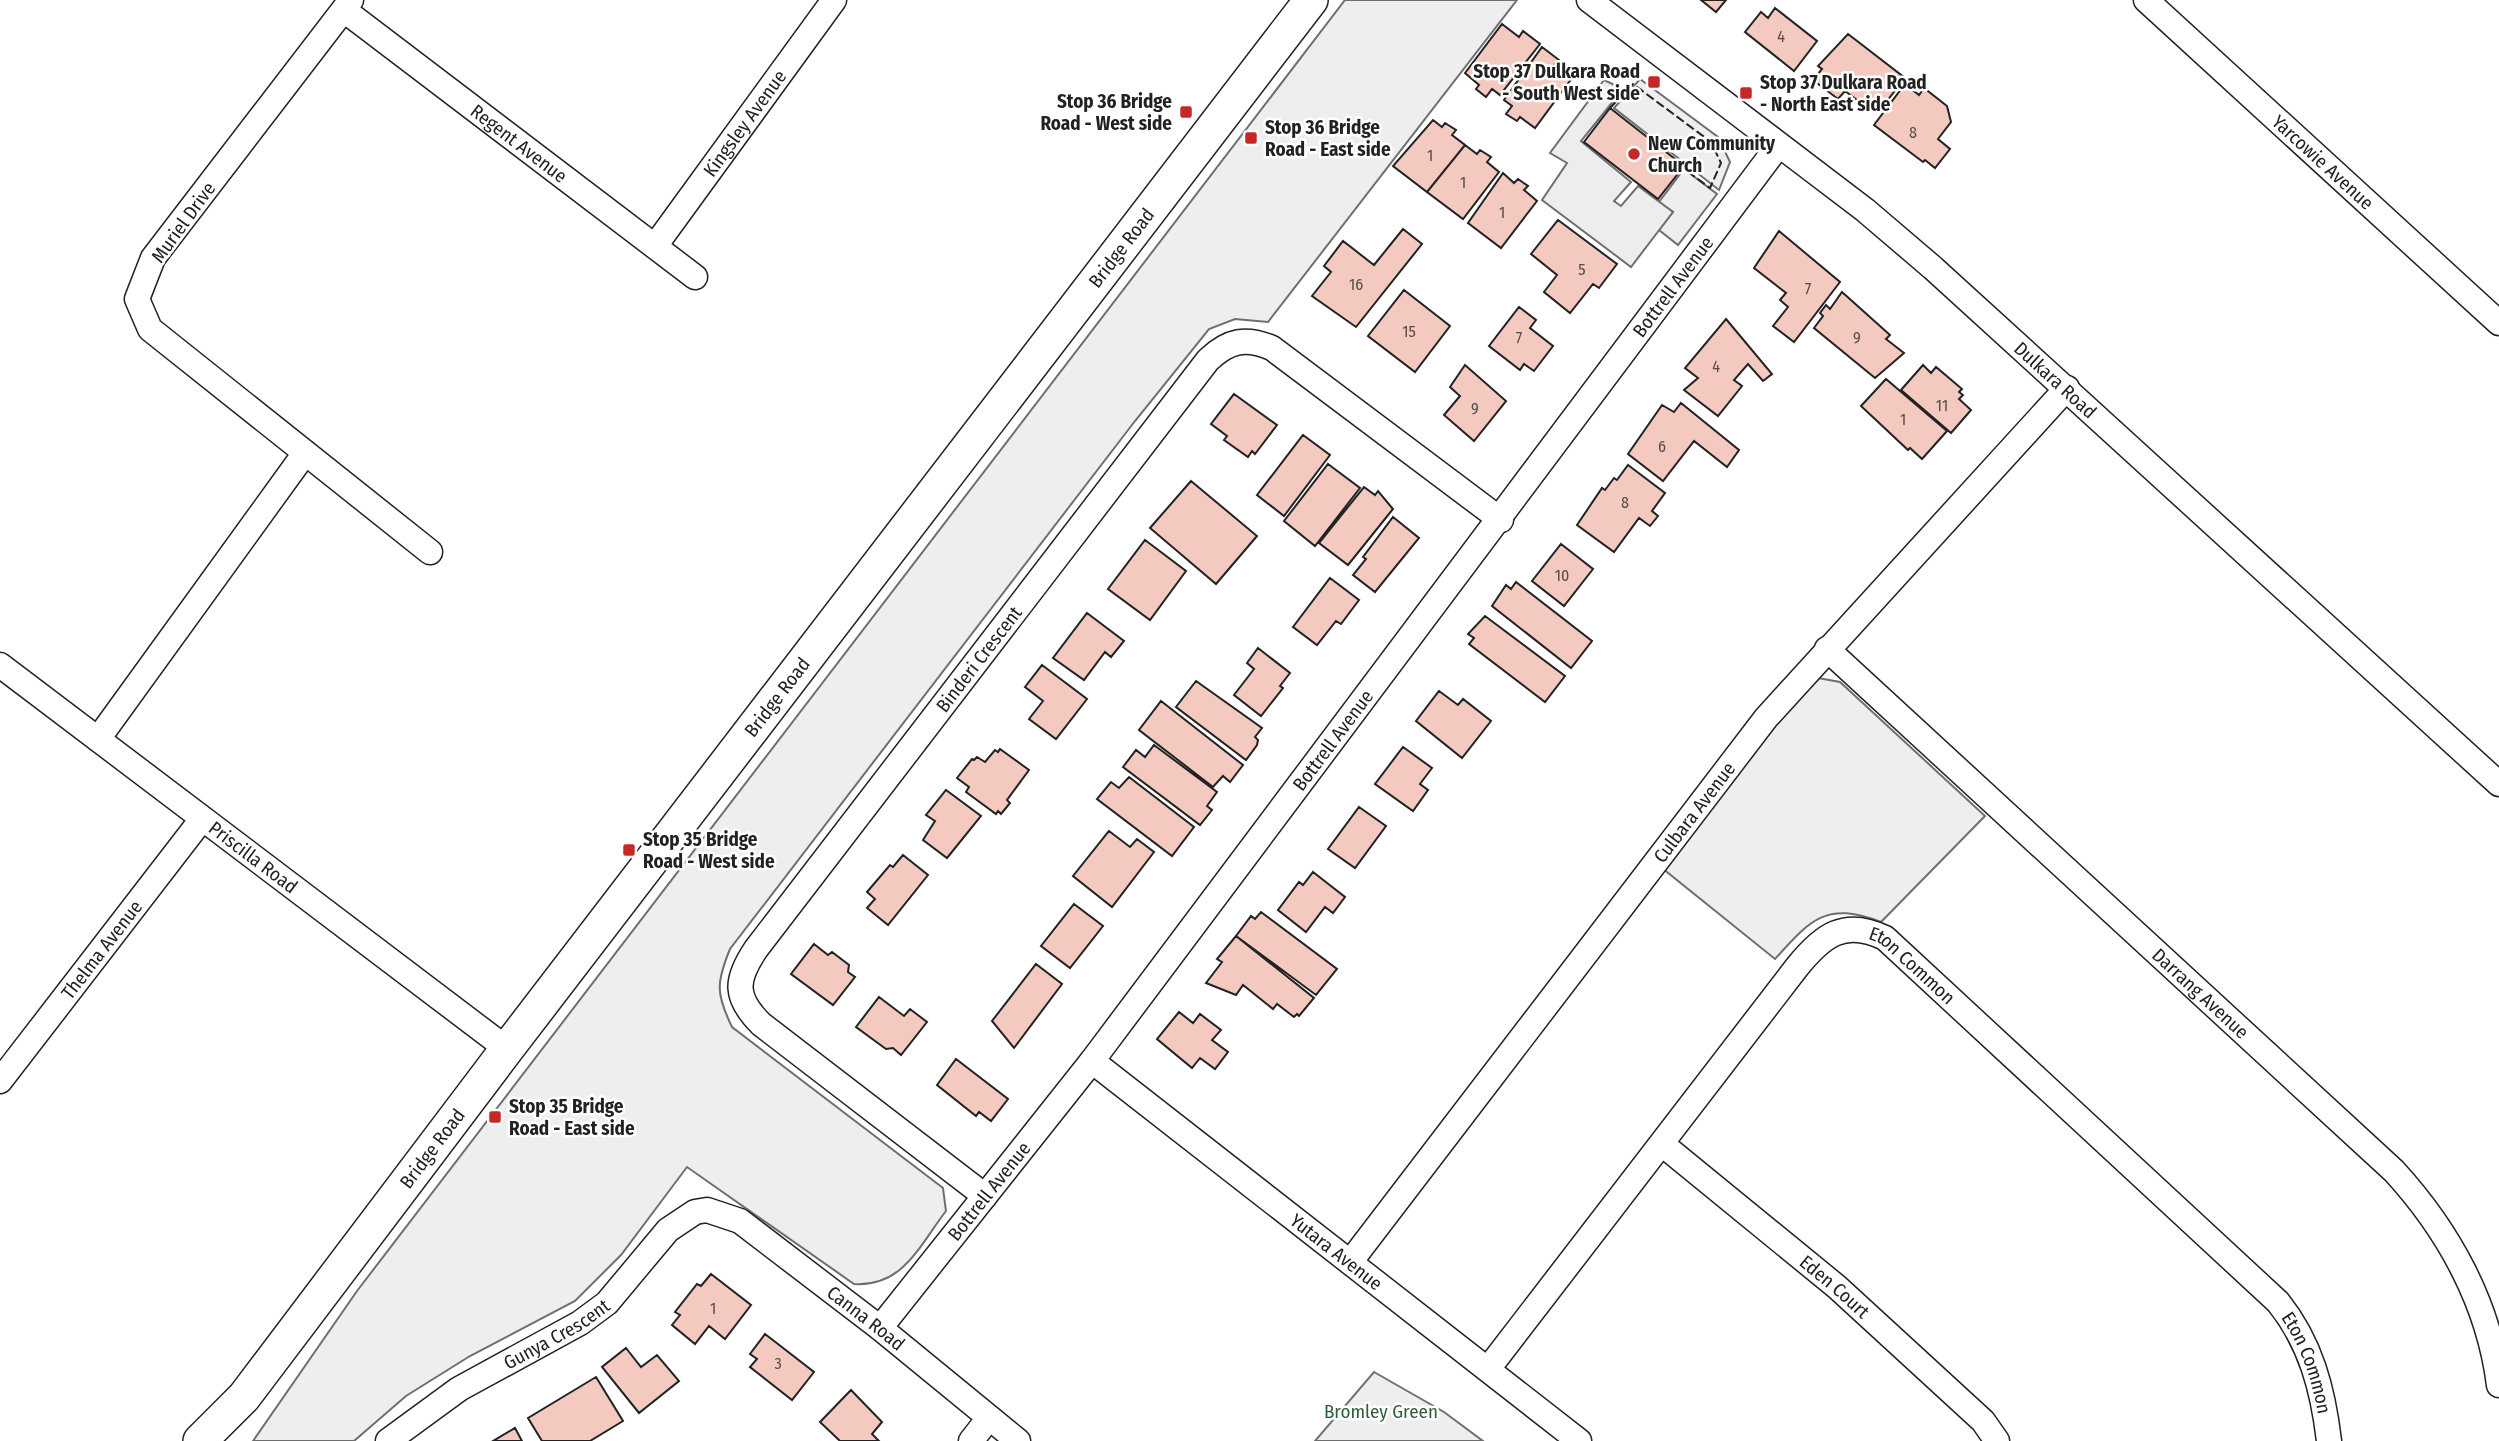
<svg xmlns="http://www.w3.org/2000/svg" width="2499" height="1441" viewBox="0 0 2499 1441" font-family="'Fira Sans Condensed',sans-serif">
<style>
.green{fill:#eee;stroke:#6f6f6f;stroke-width:2}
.parking{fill:#ededed;stroke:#6f6f6f;stroke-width:2}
.building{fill:#f3c9c0;stroke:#222;stroke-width:2}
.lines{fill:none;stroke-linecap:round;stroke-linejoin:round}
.minor-casing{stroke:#222;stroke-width:27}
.secondary-casing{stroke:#222;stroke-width:36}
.minor{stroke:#fff;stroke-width:24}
.secondary{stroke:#fff;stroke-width:33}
.fence{stroke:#222;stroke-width:2;stroke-dasharray:9 3.5;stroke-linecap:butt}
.poi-dot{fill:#c62828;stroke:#fff;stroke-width:2.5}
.labels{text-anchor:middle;stroke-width:5;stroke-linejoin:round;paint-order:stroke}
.number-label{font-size:16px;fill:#564c4a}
.poi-label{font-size:19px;font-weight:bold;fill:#222;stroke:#fff;text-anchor:start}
.street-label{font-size:19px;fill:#222;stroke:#fff}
.park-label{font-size:19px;fill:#2f5e38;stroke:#fff}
</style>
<rect width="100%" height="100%" fill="#fff"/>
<path class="green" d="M1345 0H1517L1268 322 1235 319 1209 329 1135 421 730 949C716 983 716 994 732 1027L943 1188 946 1211C919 1246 903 1287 854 1284L687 1167 621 1255 575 1301 470 1356 406 1396 354 1441H253L357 1291Z
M1640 79 1718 137 1730 162 1719 190 1614 108Z
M1684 169 1717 194 1678 245 1659 230 1673 212 1659 202Z
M1818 678 1840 682 1985 816 1881 922C1826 901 1811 919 1775 959L1662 868 1799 690Z
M1374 1372 1444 1412 1483 1441H1315Z"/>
<path class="parking" d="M1604 80 1623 89 1581 141 1631 182 1614 201 1621 206 1638 186 1673 212 1631 267 1542 200 1567 163 1550 153Z"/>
<path class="building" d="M1701 0H1726L1716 12Z
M1775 8 1817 41 1794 71 1745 32 1761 12 1768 18Z
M1502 24 1519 37 1523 31 1540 44 1500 95 1492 89 1486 97 1476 89 1479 85 1465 73Z
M1848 34 1905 78 1879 111 1865 100H1857L1845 91 1838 99 1813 80 1822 69 1818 66Z
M1542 47 1559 60 1554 65 1572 78 1535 128 1520 117 1517 121 1506 114 1512 106 1504 100Z
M1905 84 1919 95 1924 88 1947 106 1951 122 1938 139 1950 149 1935 168 1925 160 1923 162 1874 125Z
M1610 108 1684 166 1658 199 1584 142Z
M1433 120 1442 127 1445 123 1456 130 1452 135 1465 145 1427 192 1393 166Z
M1465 145 1477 154 1480 150 1491 157 1487 162 1499 172 1463 219 1427 192Z
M1503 173 1514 183 1518 179 1528 186 1524 190 1537 201 1501 248 1468 223Z
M1558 220 1617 264 1599 288 1593 284 1570 313 1544 292 1557 275 1531 254Z
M1403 229 1422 244 1356 327 1312 296 1331 272 1324 266 1343 241 1374 265Z
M1779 231 1840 282 1794 342 1773 326 1788 307 1780 300 1786 293 1754 268Z
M1404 290 1450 326 1415 372 1368 336Z
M1842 292 1890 335 1886 339 1904 353 1875 378 1814 328 1823 316 1820 313 1826 305 1830 309Z
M1519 307 1536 320 1530 328 1553 346 1534 371 1524 364 1520 370 1489 346Z
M1726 319 1772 374 1763 381 1748 364 1734 380 1742 386 1718 416 1684 390 1698 378 1685 368Z
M1465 365 1506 401 1474 441 1444 415 1460 396 1450 387Z
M1923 365 1931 373 1936 367 1962 389 1959 392 1963 395 1959 399 1971 410 1951 433 1901 390Z
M1886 379 1947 431 1922 459 1910 448 1908 450 1861 406Z
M1234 394 1277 425 1255 454 1252 451 1248 457 1224 440 1227 436 1211 424Z
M1681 403 1739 450 1727 467 1694 441 1663 481 1628 454 1662 405 1674 412Z
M1303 435 1330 455 1284 516 1257 495Z
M1328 464 1360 488 1315 546 1284 521Z
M1628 465 1665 493 1652 511 1658 516 1650 526 1639 518 1614 552 1577 525 1602 488 1605 490 1614 478 1617 480Z
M1191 481 1257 536 1216 584 1150 528Z
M1364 487 1375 495 1378 491 1393 509 1348 565 1319 543Z
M1393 517 1419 538 1375 592 1353 575 1366 559 1363 557Z
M1145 540 1186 571 1150 620 1108 589Z
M1561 544 1593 569 1564 606 1532 581Z
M1330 578 1359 600 1341 624 1336 621 1317 645 1293 627Z
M1516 582 1592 641 1571 668 1492 606 1506 585 1511 589Z
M1087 613 1124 641 1111 657 1105 652 1084 680 1053 658Z
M1485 616 1565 676 1545 702 1469 644 1474 638 1468 634Z
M1258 648 1290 673 1280 686 1283 688 1261 716 1234 695 1254 669 1247 663Z
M1042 665 1087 699 1056 739 1029 719 1043 701 1025 687Z
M1196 681 1262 728 1255 737 1258 740 1257 745 1246 760 1176 707Z
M1439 691 1458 705 1463 699 1491 721 1462 758 1416 721Z
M1161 701 1243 765 1230 782 1223 776 1213 787 1139 730Z
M1154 745 1217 792 1207 806 1212 810 1200 825 1123 767 1136 750 1145 757Z
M1403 747 1432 768 1420 784 1428 790 1413 811 1375 784Z
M1000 749 1029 770 1007 800 1010 803 1001 814 998 811 996 814 966 792 969 787 957 778 972 759 974 760 977 757 985 762 995 750 998 752Z
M1129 777 1194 827 1172 856 1097 799 1111 782 1119 788Z
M946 790 981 816 947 858 923 840 935 821 926 815Z
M1359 807 1386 826 1355 868 1328 849Z
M1109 831 1130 847 1137 839 1154 852 1112 907 1073 876Z
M903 855 928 875 888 925 867 908 875 899 867 892 890 865 893 867Z
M1313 872 1345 897 1333 913 1325 907 1306 932 1278 910 1299 882 1303 885Z
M1074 904 1103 926 1070 968 1041 946Z
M1261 912 1337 969 1316 995 1236 936 1251 916 1255 919Z
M1236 936 1314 998 1299 1016 1297 1014 1294 1017 1277 1004 1273 1009 1243 985 1236 995 1206 983 1222 962 1217 959Z
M814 944 828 955 832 952 849 965 848 972 855 977 833 1005 791 974Z
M1036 964 1062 984 1014 1048 992 1021Z
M879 997 904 1016 910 1009 927 1022 901 1055 893 1048 886 1049 856 1027Z
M1179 1012 1193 1023 1200 1014 1221 1030 1212 1040 1228 1052 1215 1069 1200 1058 1192 1068 1157 1039Z
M956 1059 1008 1099 991 1121 979 1112 976 1116 937 1085Z
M711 1274 751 1305 725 1339 709 1326 695 1344 672 1325 680 1315 675 1312 697 1284 701 1286Z
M765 1334 814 1372 792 1400 750 1367 757 1359 750 1354Z
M626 1348 641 1367 657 1355 679 1381 639 1413 602 1367Z
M596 1377 623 1421 590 1441H542L528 1418Z
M851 1390 882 1422 872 1434 879 1441H840L820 1422Z
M515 1428 522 1441H493Z"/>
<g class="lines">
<defs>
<g id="minor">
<path d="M351 0 153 258 137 299 150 329 430 552"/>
<path id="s1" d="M1589 0 1865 210 1933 268 2499 784"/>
<path id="s2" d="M2146 0 2499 323"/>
<path id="s3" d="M344 10 695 277"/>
<path id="s4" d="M655 246 834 0"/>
<path id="s5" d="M1827 649 2394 1171C2449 1231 2489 1304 2499 1385"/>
<path id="s6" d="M0 665 507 1049"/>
<path d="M98 739 305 453"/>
<path id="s7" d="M1092 1061 1579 1441"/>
<path id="s8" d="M0 1081 202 819"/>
<path id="s9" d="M1662 1144 1837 1287 1983 1421 1997 1441"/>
<path id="s10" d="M985 1196 761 1024C734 997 735 980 756 949L1208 360C1229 340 1246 337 1272 348L1501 520"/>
<path id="s11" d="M1351 1261 1766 718 2067 388"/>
<path id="s12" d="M880 1328 1092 1061 1778 146"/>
<path id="s13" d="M1488 1369 1797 967C1822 936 1844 918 1885 938L2278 1302C2311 1343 2323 1390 2329 1441"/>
<path id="s14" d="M388 1441 459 1389 580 1323 607 1303 668 1230 695 1212 707 1210 740 1221 880 1328 1018 1441"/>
<path d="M971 1441 989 1418"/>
</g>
<g id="secondary">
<path id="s15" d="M200 1441 244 1397 507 1049 1311 0"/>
</g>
</defs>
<use href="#minor" class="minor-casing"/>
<use href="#secondary" class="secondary-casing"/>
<use href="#minor" class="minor"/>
<use href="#secondary" class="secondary"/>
<path class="fence" d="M1610 108 1633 84 1711 142 1721 163 1710 188 1683 168"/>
</g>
<g class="poi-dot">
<rect x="1647" y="75" width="14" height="14" rx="3.5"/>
<rect x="1739" y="86" width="14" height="14" rx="3.5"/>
<rect x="1179" y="105" width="14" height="14" rx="3.5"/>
<rect x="1244" y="131" width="14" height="14" rx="3.5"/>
<circle cx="1634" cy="154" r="7"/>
<rect x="622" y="843" width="14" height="14" rx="3.5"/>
<rect x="488" y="1110" width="14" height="14" rx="3.5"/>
</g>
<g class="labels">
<g class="number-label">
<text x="1781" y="42">4</text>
<text x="1913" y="138">8</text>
<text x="1430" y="161">1</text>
<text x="1463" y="188">1</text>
<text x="1502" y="218">1</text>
<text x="1582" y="275">5</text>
<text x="1356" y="290">16</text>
<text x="1808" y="294">7</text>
<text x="1409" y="337">15</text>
<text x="1519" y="343">7</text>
<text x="1857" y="343">9</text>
<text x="1716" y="372">4</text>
<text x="1942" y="411">11</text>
<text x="1475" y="414">9</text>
<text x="1903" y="425">1</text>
<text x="1662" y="452">6</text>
<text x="1625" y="508">8</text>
<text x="1562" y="581">10</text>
<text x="713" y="1314">1</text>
<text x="778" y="1369">3</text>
</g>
<g class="poi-label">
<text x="1640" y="78" text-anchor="end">Stop 37 Dulkara Road<tspan x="1640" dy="22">- South West side</tspan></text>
<text x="1760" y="89">Stop 37 Dulkara Road<tspan x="1760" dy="22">- North East side</tspan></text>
<text x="1172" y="108" text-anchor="end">Stop 36 Bridge<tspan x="1172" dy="22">Road - West side</tspan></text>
<text x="1265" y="134">Stop 36 Bridge<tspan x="1265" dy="22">Road - East side</tspan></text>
<text x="1648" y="150">New Community<tspan x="1648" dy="22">Church</tspan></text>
<text x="643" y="846">Stop 35 Bridge<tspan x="643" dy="22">Road - West side</tspan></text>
<text x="509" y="1113">Stop 35 Bridge<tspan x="509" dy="22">Road - East side</tspan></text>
</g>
<g class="street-label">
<text dy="7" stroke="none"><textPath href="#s4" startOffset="152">Kingsley Avenue</textPath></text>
<text dy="7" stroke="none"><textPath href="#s3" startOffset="220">Regent Avenue</textPath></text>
<text dy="7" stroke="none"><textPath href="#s2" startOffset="240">Yarcowie Avenue</textPath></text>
<text transform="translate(183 222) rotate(-54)" y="7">Muriel Drive</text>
<text dy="7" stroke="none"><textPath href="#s15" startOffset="1508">Bridge Road</textPath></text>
<text dy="7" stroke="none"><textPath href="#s12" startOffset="1309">Bottrell Avenue</textPath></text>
<text dy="7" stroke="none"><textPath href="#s1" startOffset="602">Dulkara Road</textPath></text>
<text dy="7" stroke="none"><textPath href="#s10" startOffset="733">Binderi Crescent</textPath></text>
<text dy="7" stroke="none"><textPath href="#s15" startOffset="942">Bridge Road</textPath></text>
<text dy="7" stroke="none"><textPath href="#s12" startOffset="742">Bottrell Avenue</textPath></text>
<text dy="7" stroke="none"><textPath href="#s11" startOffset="565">Culbara Avenue</textPath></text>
<text dy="7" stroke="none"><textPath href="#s6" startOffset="318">Priscilla Road</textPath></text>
<text dy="7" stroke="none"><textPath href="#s8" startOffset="166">Thelma Avenue</textPath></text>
<text dy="7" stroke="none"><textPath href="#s13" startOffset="648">Eton Common</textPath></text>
<text dy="7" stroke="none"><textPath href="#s5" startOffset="508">Darrang Avenue</textPath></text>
<text dy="7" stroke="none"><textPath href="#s15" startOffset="374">Bridge Road</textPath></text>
<text dy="7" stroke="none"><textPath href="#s12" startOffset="175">Bottrell Avenue</textPath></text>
<text dy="7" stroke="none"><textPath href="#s7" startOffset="310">Yutara Avenue</textPath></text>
<text dy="7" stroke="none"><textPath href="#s9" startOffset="224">Eden Court</textPath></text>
<text dy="7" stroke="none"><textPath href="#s14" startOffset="593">Canna Road</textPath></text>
<text dy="7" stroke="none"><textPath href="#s14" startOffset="200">Gunya Crescent</textPath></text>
<text dy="7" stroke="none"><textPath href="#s13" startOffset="1214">Eton Common</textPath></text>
</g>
<g class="park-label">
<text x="1381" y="1418">Bromley Green</text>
</g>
</g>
</svg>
